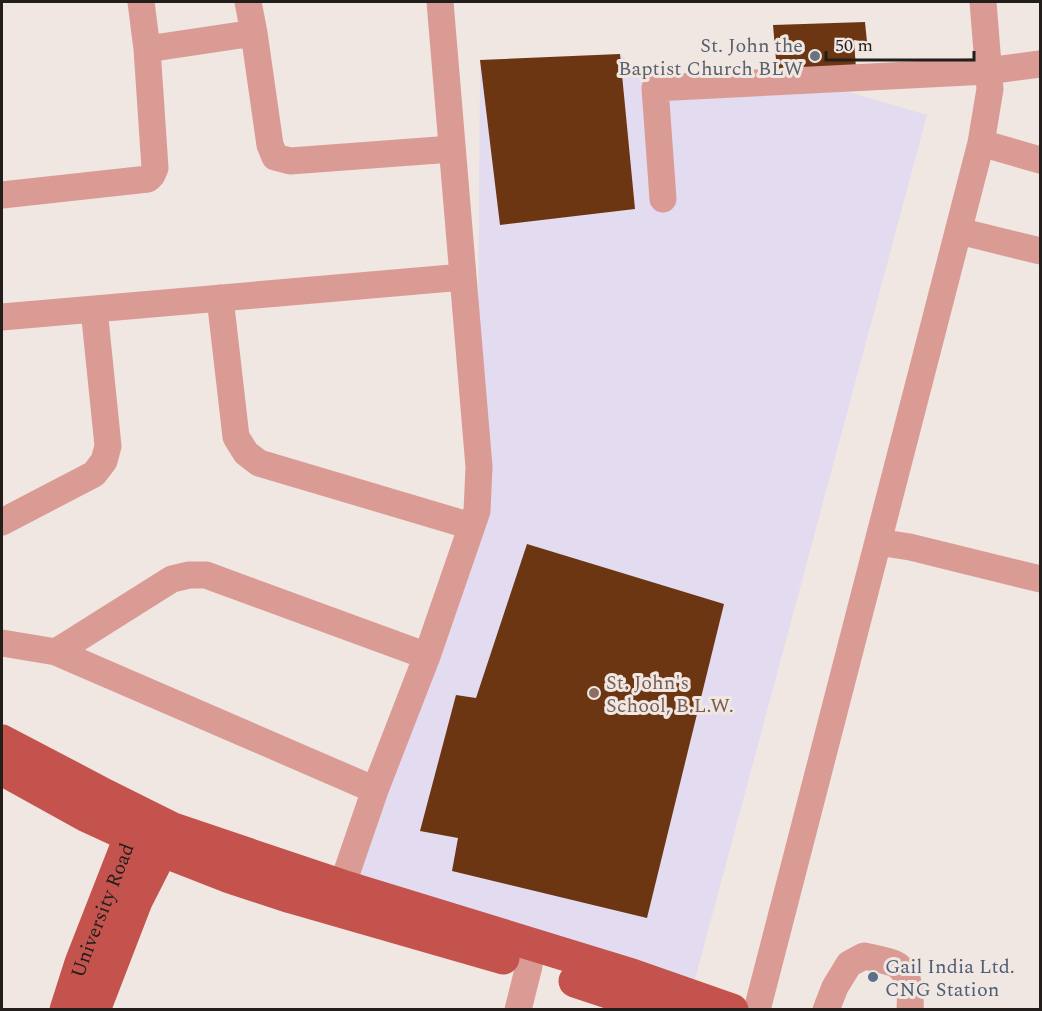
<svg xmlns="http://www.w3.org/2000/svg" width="1042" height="1011" viewBox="0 0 1042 1011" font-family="Spectral,serif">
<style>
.education{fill:#e3dbf0}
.building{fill:#6b3611}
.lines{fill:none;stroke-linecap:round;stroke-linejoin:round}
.minor{stroke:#db9b95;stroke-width:27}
.major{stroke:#c4534d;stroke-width:33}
.worship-dot{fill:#6b7280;stroke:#f0e7e2;stroke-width:2}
.education-dot{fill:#8d6e63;stroke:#f0e7e2;stroke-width:2}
.service-dot{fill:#5c6f8a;stroke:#f0e7e2;stroke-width:2}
.labels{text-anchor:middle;stroke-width:6;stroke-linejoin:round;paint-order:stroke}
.worship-label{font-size:20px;fill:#5b616d;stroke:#f0e7e2;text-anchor:end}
.education-label{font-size:20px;fill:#785e54;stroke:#f0e7e2;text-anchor:start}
.street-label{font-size:20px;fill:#211e1c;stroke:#f0e7e2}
.service-label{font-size:20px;fill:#4e5e75;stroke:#f0e7e2;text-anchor:start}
</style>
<rect width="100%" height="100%" fill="#f0e7e2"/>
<path class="education" d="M620 54 655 88 777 71 927 115 694 983 356 875 477 511 480 60Z"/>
<path class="building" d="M865 22 867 42 854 40 856 69 777 71 773 25Z
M620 54 635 209 500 225 480 60Z
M527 544 724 604 647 918 452 871 458 838 420 831 456 695 476 698Z"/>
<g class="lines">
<path class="minor" d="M248 2 254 33 270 145 275 157 290 161 452 149
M147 49 254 33
M981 143 1040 160
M2 195 148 179 152 175 155 168 147 49 141 2
M663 199 655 88 988 71 1040 64
M959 231 1040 251
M220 298 236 437 246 453 259 463 471 526
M2 317 463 277
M2 522 94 474 104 461 108 446 94 309
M878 542 910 547 1040 579
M2 643 56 652 172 579 189 575H206L427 656
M56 652 375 790
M342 886 375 790 427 656 477 511 479 467 440 2
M518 1010 529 966
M757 1010 981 143 990 89 983 2
M826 1010 835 987 849 964 864 956C874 958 884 960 893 963 910 970 911 994 910 1010"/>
<g class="major">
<path d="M2 741 103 794 173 829 342 886 632 975 732 1010"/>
<path d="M2 769 87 816 163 851 227 876 291 897 503 958"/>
<path d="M575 981 662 1010"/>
<path id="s1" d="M66 1010 81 963 138 817"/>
<path d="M94 1010 136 901 172 830"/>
</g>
</g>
<circle class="worship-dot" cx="815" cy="56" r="6"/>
<circle class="education-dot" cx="594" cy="693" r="6"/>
<circle class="service-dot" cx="873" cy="977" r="6"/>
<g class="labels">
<g class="worship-label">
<text x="803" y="52">St. John the<tspan x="803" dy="23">Baptist Church BLW</tspan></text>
</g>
<g class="education-label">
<text x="606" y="689">St. John's<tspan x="606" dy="23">School, B.L.W.</tspan></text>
</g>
<g class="street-label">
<text dy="7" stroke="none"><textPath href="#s1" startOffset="106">University Road</textPath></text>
</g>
<g class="service-label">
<text x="885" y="973">Gail India Ltd.<tspan x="885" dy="23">CNG Station</tspan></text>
</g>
</g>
<rect width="1042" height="1011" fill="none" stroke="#211e1c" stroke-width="6"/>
<path d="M826 51v9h148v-9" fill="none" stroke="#211e1c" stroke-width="3"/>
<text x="835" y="51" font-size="18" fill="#211e1c" stroke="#f0e7e2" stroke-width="4.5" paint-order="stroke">50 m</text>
</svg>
